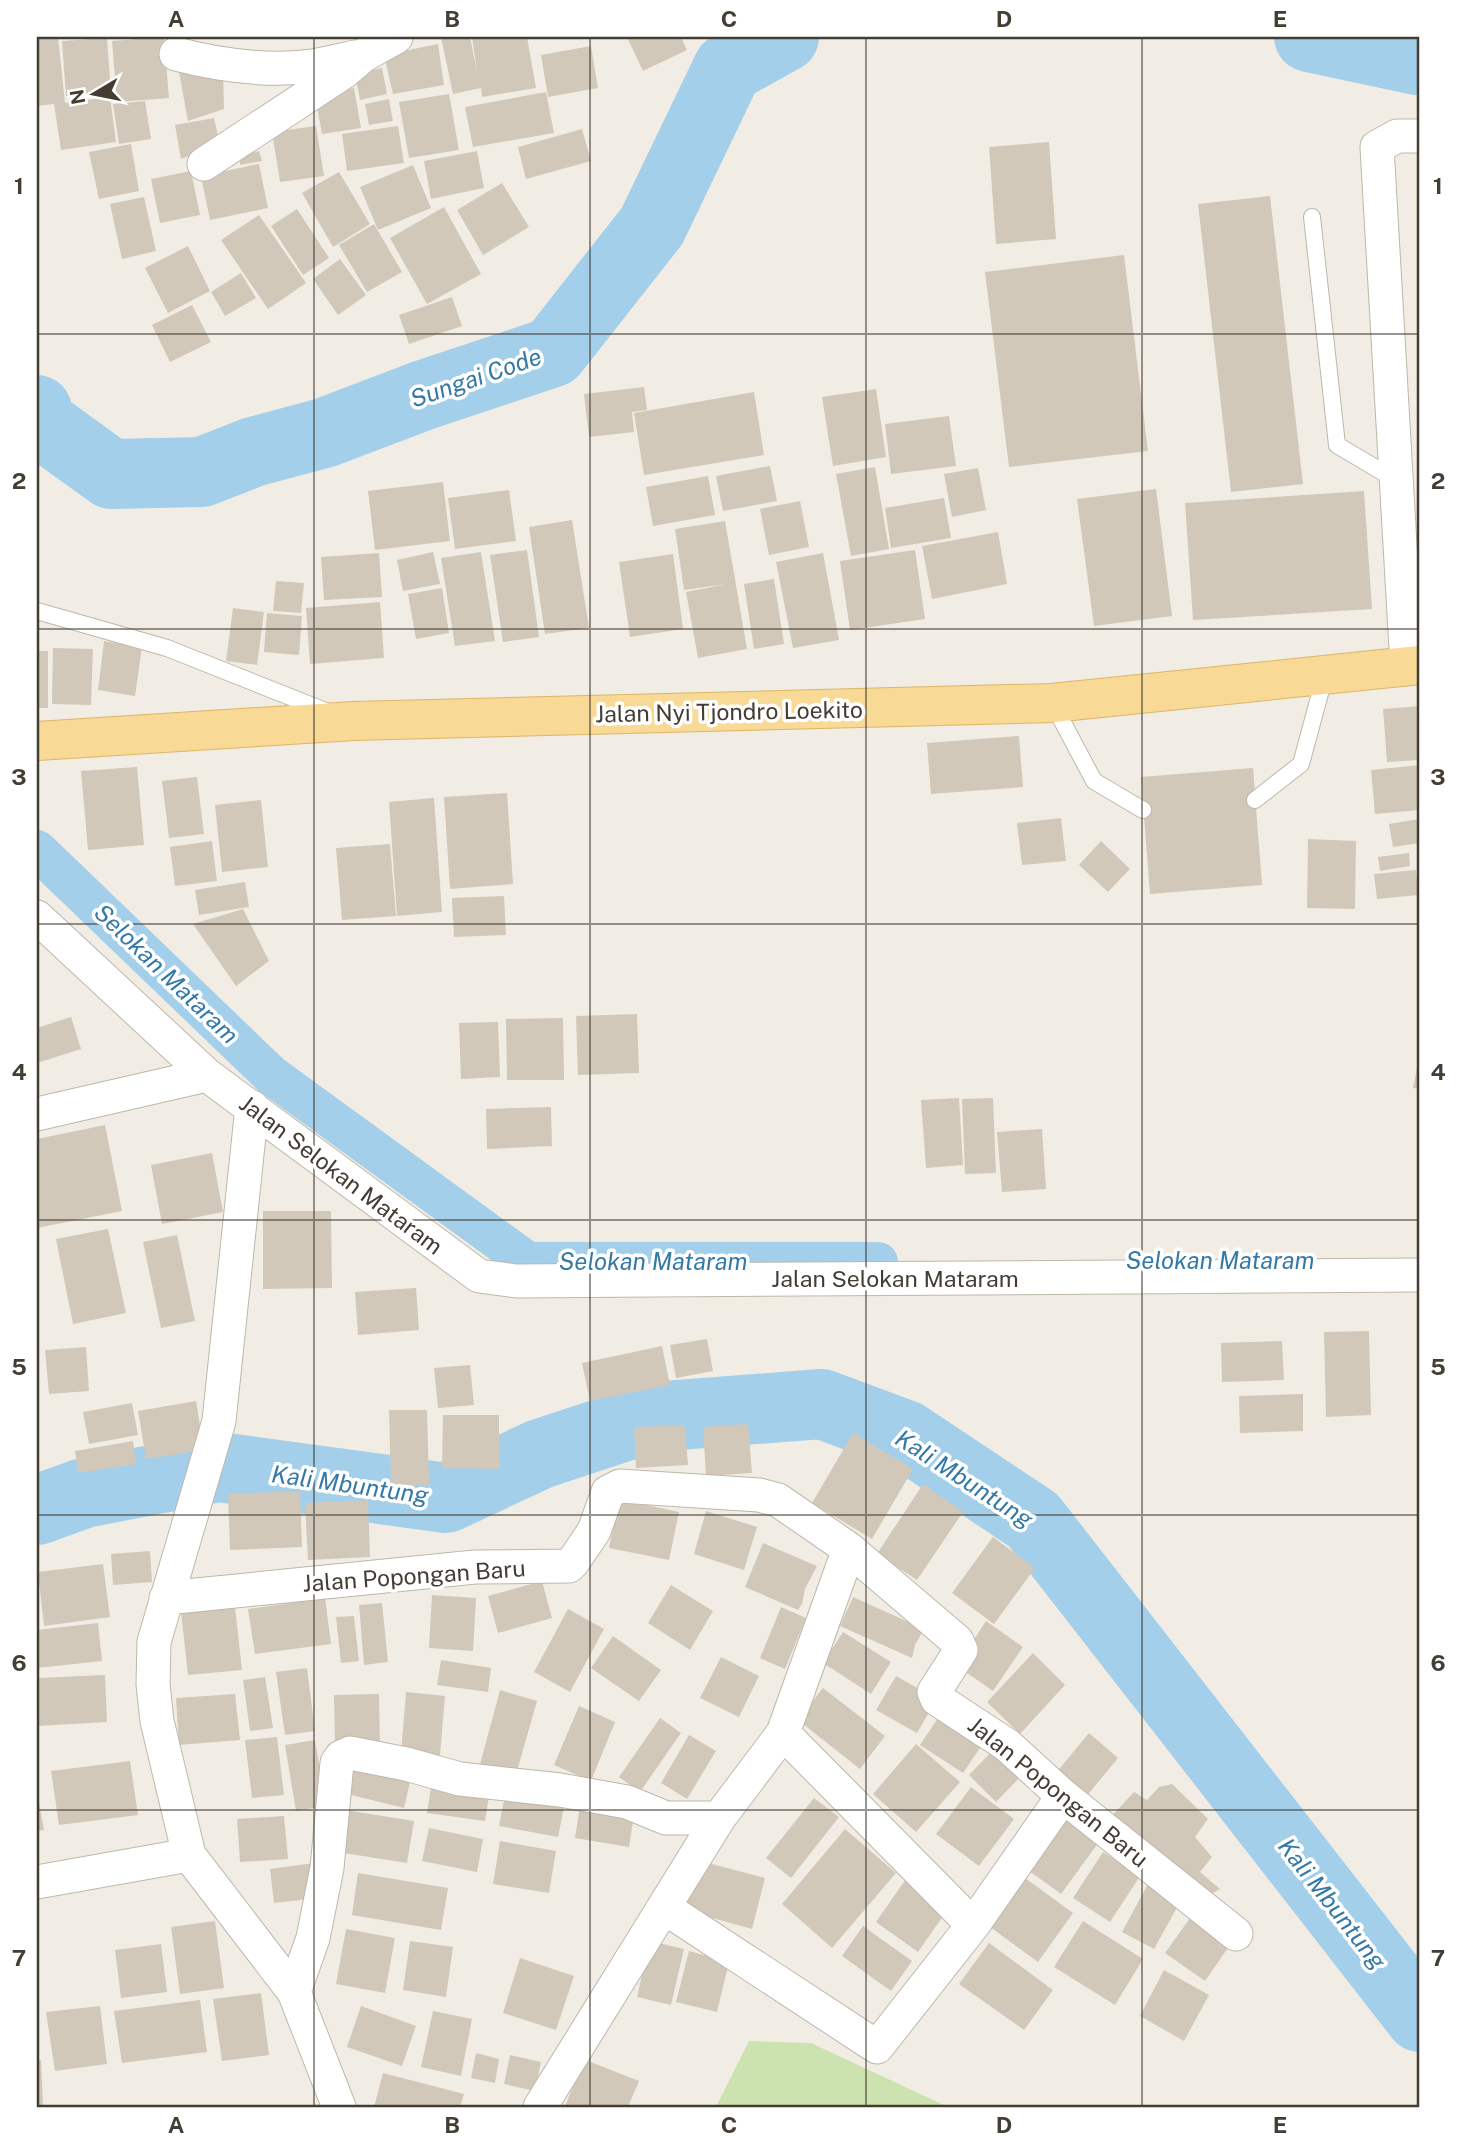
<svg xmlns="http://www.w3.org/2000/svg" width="1457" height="2144" viewBox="0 0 1457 2144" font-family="'Public Sans',sans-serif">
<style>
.green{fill:#cde3af}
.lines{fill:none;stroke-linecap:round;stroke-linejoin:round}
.canal{stroke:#a3cfeb;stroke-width:40}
.river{stroke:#a3cfeb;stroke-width:70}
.building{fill:#d2c8ba}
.lane-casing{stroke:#bfb7aa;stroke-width:18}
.street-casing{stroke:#bfb7aa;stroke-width:35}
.primary-casing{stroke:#dbb667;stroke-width:40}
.lane{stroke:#fff;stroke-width:16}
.street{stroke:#fff;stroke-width:33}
.primary{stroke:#f8da96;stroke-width:38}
.grid{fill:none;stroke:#433d34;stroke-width:2;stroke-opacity:0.55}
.labels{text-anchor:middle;stroke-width:7;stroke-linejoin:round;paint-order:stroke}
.street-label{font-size:23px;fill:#433d34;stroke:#fff}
.water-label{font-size:24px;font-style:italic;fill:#3579a7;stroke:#fff}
.neatline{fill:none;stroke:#433d34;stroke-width:2.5}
.grid-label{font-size:23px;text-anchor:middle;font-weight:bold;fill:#433d34}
</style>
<rect width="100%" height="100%" fill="#f1ede4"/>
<path class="green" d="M749 2041 811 2043 948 2107H716Z"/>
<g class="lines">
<path class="canal" d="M37 850 271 1075 528 1262H878"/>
<path class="river" d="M1309 37 1417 60 1420 58
M37 410 39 422 111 474 202 472 253 452 324 433 424 395 553 352 652 226 728 68 784 37
M37 1510 84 1493 219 1467 446 1498 540 1454 652 1417 822 1404 905 1435 1033 1520 1420 2017"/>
</g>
<path class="building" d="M37 37H58L65 103 110 97 116 142 61 150 54 104 37 106Z
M164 37 169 98 117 102 112 41Z
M441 37H470L477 72 472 37H527L536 88 482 97 481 88 453 94Z
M627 37H681L687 50 643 71Z
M107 38 111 93 66 96 62 41Z
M438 44 444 85 393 94 384 55Z
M591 46 598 88 548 97 541 55Z
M382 68 387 94 360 100 355 74Z
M223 71 224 109 188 121 179 72Z
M354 88 361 128 322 134 315 96Z
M546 92 554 133 473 147 465 107Z
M449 94 459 150 409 158 399 102Z
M389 99 393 121 369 125 365 104Z
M145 101 151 139 119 144 113 104Z
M214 118 220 145 181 159 175 125Z
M316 126 324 176 280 182 272 132Z
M398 126 404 163 347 171 342 134Z
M582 129 591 161 526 179 518 147Z
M1049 142 1056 239 996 244 989 147Z
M131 144 139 191 99 199 89 152Z
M259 151 262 161 240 165V156Z
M477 151 484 188 431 199 424 161Z
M259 164 268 208 210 220 201 176Z
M413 165 431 208 378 230 360 187Z
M191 171 200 215 160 223 151 179Z
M339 172 370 224 333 247 302 193Z
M502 183 529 227 483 255 457 210Z
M1270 196 1303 484 1231 492 1198 204Z
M144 197 156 251 122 259 110 204Z
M444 207 481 274 427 304 390 238Z
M297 209 329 258 303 275 271 226Z
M259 215 306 283 268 309 221 240Z
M374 224 402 272 367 292 339 245Z
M188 246 210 291 168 313 145 268Z
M1124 255 1148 451 1009 467 985 272Z
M340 259 366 295 338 315 313 279Z
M241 273 256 298 225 316 211 292Z
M452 297 462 326 409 344 399 315Z
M192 305 211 342 170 362 152 325Z
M644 387 647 410 632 412 634 432 589 437 584 394Z
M876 389 886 457 833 466 822 397Z
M754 392 764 455 644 475 634 413Z
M949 416 956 466 891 474 885 424Z
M770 466 777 501 723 511 716 476Z
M875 467 889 549 851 556 836 474Z
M978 468 986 510 952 517 944 474Z
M708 476 715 515 653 526 646 487Z
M443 482 450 541 375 550 368 491Z
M1156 489 1172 616 1094 626 1077 499Z
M509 490 516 541 455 549 448 498Z
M1364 491 1372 609 1193 620 1185 503Z
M944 498 951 538 891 548 885 508Z
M800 501 809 547 769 555 760 509Z
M572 520 589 628 545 634 529 527Z
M725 521 747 649 698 658 686 592 726 584 684 590 675 529Z
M998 532 1007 584 932 599 922 546Z
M527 550 539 637 503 642 490 555Z
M915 550 925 619 850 630 840 561Z
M433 552 440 584 403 591 397 560Z
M481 552 495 641 455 646 441 558Z
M379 553 382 597 324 600 321 557Z
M823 553 839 640 793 648 776 562Z
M673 554 683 629 630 637 619 562Z
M774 579 784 644 754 649 744 584Z
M276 581 304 583 301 613 273 611Z
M442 588 449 633 416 639 408 594Z
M380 602 384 658 310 664 306 608Z
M233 608 264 612 257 665 226 661Z
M267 613 302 616 299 655 264 652Z
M104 641 142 647 135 696 98 690Z
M53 648 93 649 91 705 52 704Z
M37 651H48V708H37Z
M1420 706V760L1387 762 1383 709Z
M1019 736 1023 787 931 794 927 743Z
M1420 765V810L1375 814 1371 770Z
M137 767 144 845 88 850 81 771Z
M1253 768 1262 885 1150 894 1141 777Z
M197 777 204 834 169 838 162 781Z
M507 793 513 884 450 889 444 797Z
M434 798 442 912 397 916 389 802Z
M261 800 268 867 222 872 215 805Z
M1061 818 1066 861 1022 865 1017 823Z
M1420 819V843L1393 847 1389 824Z
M1308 839 1356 841 1355 909 1307 908Z
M212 841 217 881 175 886 170 847Z
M1101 841 1130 869 1108 892 1079 865Z
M390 844 396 916 342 920 336 848Z
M1409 853 1410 866 1380 871 1378 857Z
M1416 870 1418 895 1377 899 1374 874Z
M245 882 249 907 199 915 195 890Z
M504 896 506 935 454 937 452 898Z
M243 909 269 961 236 986 193 924Z
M637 1014 639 1073 578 1075 576 1016Z
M71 1017 81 1049 37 1063V1028Z
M563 1018 564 1080H507L506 1019Z
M498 1022 500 1077 461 1079 459 1023Z
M1419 1057H1420V1089L1413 1088Z
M959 1098 963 1165 926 1168 921 1100Z
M993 1098 996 1173 965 1174 962 1099Z
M551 1107 552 1146 487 1149 486 1109Z
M105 1125 122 1211 37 1228V1139Z
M1042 1129 1046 1189 1002 1192 997 1132Z
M212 1153 223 1212 162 1224 151 1165Z
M263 1211H331L332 1288 263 1289Z
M108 1229 126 1313 73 1324 56 1239Z
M177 1235 195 1321 161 1328 143 1242Z
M416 1288 419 1330 358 1335 355 1292Z
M1369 1331 1371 1415 1326 1417 1324 1332Z
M707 1339 713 1371 676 1378 670 1345Z
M1282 1341 1284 1380 1222 1382 1221 1343Z
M662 1346 670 1385 590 1401 582 1363Z
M86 1347 89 1391 49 1394 45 1350Z
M470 1365 474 1405 438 1408 434 1368Z
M1303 1394V1431L1240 1433 1239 1396Z
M196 1401 204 1450 146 1459 138 1411Z
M132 1403 138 1435 89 1444 83 1412Z
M389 1410H427L429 1485H391Z
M443 1415H499V1469L442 1468Z
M748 1424 752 1473 706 1476 703 1427Z
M685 1425 688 1465 636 1468 634 1427Z
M853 1433 913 1469 872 1539 812 1503Z
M133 1441 136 1464 78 1473 75 1451Z
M923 1484 963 1512 917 1580 877 1554Z
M300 1491 302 1547 230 1550 228 1494Z
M619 1499 679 1512 669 1560 609 1548Z
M368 1500 370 1557 308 1560 305 1503Z
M706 1511 757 1527 744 1570 694 1554Z
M993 1537 1035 1568 994 1624 952 1593Z
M763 1543 817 1566 805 1589 802 1604 798 1610 745 1587Z
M150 1551 152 1582 113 1585 111 1554Z
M103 1564 110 1617 44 1626 38 1572Z
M542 1581 552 1618 498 1633 488 1596Z
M671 1585 713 1611 690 1650 648 1623Z
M432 1595 476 1598 473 1651 429 1648Z
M853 1597 924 1629 915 1645 912 1658 840 1626Z
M325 1598 331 1644 255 1654 248 1609Z
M382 1603 388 1662 364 1665 359 1605Z
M235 1607 242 1670 188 1675 181 1612Z
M781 1607 806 1618 785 1669 760 1658Z
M568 1609 604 1629 570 1692 534 1672Z
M354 1616 359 1661 341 1663 336 1617Z
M986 1621 1023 1647 993 1691 957 1666Z
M98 1623 102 1661 37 1668V1630Z
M843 1632 891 1662 871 1694 823 1663Z
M613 1636 661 1670 639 1701 591 1668Z
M1033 1653 1065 1685 1020 1734 987 1702Z
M721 1657 759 1676 739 1717 700 1698Z
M441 1660 491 1668 488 1692 437 1685Z
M307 1668 315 1731 285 1735 276 1672Z
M105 1675 107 1722 37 1726V1678Z
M896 1676 937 1699 917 1733 876 1710Z
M265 1677 273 1728 250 1731 243 1680Z
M823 1688 885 1736 860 1769 798 1720Z
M500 1690 537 1701 515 1778 479 1768Z
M406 1692 445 1696 440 1756 401 1753Z
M235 1694 240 1740 179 1745 176 1698Z
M379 1694 380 1746H335L334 1695Z
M579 1706 615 1722 591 1781 554 1765Z
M946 1706 989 1735 963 1773 920 1745Z
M660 1718 681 1733 640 1792 619 1777Z
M1089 1733 1118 1758 1085 1798 1055 1774Z
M689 1735 716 1751 687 1799 661 1783Z
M277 1737 284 1795 252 1798 245 1740Z
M315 1740 326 1806 296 1811 285 1745Z
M916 1744 960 1782 916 1832 873 1794Z
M998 1745 1025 1772 996 1802 969 1775Z
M130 1761 138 1815 59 1825 51 1771Z
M353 1769 410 1782 404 1808 347 1794Z
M432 1781 490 1790 485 1821 427 1813Z
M1172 1784 1208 1819 1195 1837 1212 1857 1200 1872 1220 1889 1206 1897 1109 1819 1134 1792 1147 1800 1159 1787Z
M971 1787 1014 1819 979 1866 936 1834Z
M506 1790 565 1802 558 1837 499 1826Z
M37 1791 44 1830 37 1831Z
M814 1798 839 1817 791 1878 766 1858Z
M580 1806 634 1815 629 1847 575 1838Z
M1065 1806 1104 1835 1061 1894 1021 1865Z
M339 1809 414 1821 407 1863 331 1851Z
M284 1816 288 1859 240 1862 237 1819Z
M429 1828 483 1839 477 1872 422 1861Z
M845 1829 896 1873 832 1948 782 1904Z
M500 1841 556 1851 549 1893 493 1884Z
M1103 1852 1140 1876 1110 1922 1073 1898Z
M697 1860 765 1878 752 1929 684 1910Z
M314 1863 318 1898 274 1903 270 1869Z
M358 1873 448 1888 441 1930 352 1915Z
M1021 1875 1073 1913 1038 1962 986 1924Z
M906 1879 948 1909 918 1952 876 1922Z
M1148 1884 1180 1902 1154 1949 1122 1932Z
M1193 1914 1232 1942 1205 1981 1165 1953Z
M215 1921 224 1988 180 1994 171 1927Z
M1083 1921 1143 1959 1115 2005 1054 1967Z
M863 1926 912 1961 891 1991 842 1956Z
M346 1929 395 1938 385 1993 336 1984Z
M410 1941 453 1947 446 1997 403 1990Z
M650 1941 684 1949 671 2005 637 1997Z
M989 1943 1053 1990 1024 2030 959 1984Z
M161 1944 167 1992 121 1998 115 1950Z
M689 1951 729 1962 717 2012 676 2002Z
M520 1958 574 1976 556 2030 503 2013Z
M1164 1970 1209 1995 1184 2041 1140 2016Z
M261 1993 269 2055 222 2061 213 1999Z
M200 2000 207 2052 122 2063 114 2011Z
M100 2006 107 2064 55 2071 46 2012Z
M361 2006 416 2026 402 2066 347 2047Z
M433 2011 472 2019 461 2076 421 2067Z
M476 2053 499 2059 495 2083 471 2078Z
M510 2055 541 2062 535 2091 504 2084Z
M583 2059 639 2081 628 2107H565Z
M41 2060 43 2105 37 2106V2061Z
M383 2073 464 2094 460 2107H374Z"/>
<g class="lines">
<defs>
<path id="lane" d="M1312 217 1337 445 1396 480
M37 611 167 648 328 712
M1053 704 1094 781 1143 810
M1255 800 1301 764 1325 675"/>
<path id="street" d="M176 54C219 65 268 72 312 66 326 64 341 60 355 57
M204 164 344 72 364 55 396 37
M1407 666 1377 147 1397 136H1420
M37 917 207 1075 479 1276 516 1281 1420 1275
M252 1107 219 1421 154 1642 153 1684 157 1721 189 1855 294 1992 339 2107
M37 1114 207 1075
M166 1598 475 1567 569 1566 573 1562 594 1531 608 1492 620 1486 759 1495 778 1500 849 1549 957 1641 961 1650 934 1692 937 1699 1007 1745 1063 1796 1236 1934
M783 1733 973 1925
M37 1882 189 1855
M665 1908 877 2047 973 1925 1063 1796
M294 1992 313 1938 327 1868 337 1763 341 1757 350 1753 406 1764 460 1779 560 1790 627 1802 666 1818H719
M540 2107 719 1818 783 1733 849 1549"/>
<path id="primary" d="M37 741 353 721 1052 703 1420 665"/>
</defs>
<use href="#lane" class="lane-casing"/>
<use href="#street" class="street-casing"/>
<use href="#primary" class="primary-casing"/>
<use href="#lane" class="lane"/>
<use href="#street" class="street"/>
<use href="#primary" class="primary"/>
</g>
<path class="grid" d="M314 37V2107M590 37V2107M866 37V2107M1142 37V2107M37 334H1420M37 629H1420M37 924H1420M37 1220H1420M37 1515H1420M37 1810H1420"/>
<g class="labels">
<g class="street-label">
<text transform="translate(729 712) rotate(-1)" y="8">Jalan Nyi Tjondro Loekito</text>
<text transform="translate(341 1175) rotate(37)" y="8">Jalan Selokan Mataram</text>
<text x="895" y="1287">Jalan Selokan Mataram</text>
<text transform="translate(414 1576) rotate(-4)" y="8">Jalan Popongan Baru</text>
<text transform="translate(1058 1792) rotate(39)" y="8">Jalan Popongan Baru</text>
</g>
<g class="water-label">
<text transform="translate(476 378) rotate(-19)" y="8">Sungai Code</text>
<text transform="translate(166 974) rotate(44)" y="8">Selokan Mataram</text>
<text x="1220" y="1269">Selokan Mataram</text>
<text x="653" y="1270">Selokan Mataram</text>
<text transform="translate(964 1479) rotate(33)" y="8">Kali Mbuntung</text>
<text transform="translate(350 1485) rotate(8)" y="8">Kali Mbuntung</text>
<text transform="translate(1332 1904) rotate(52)" y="8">Kali Mbuntung</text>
</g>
</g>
<rect width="1457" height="2144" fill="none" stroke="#ffffff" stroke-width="77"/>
<g transform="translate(94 94) rotate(260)" stroke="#ffffff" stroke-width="5" paint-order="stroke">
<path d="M0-5L12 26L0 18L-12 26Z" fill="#433d34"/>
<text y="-10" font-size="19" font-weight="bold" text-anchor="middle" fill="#433d34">N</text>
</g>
<rect x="38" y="38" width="1380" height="2068" class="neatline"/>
<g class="grid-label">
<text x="176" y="27">A</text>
<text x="452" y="27">B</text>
<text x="729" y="27">C</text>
<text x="1004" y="27">D</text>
<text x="1280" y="27">E</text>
<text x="19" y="194">1</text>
<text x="1438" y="194">1</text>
<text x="19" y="489">2</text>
<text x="1438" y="489">2</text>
<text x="19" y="785">3</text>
<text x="1438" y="785">3</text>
<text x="19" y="1080">4</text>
<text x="1438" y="1080">4</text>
<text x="19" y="1375">5</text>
<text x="1438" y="1375">5</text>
<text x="19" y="1671">6</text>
<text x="1438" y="1671">6</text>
<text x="19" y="1966">7</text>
<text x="1438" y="1966">7</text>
<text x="176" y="2133">A</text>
<text x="452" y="2133">B</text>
<text x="729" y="2133">C</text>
<text x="1004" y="2133">D</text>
<text x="1280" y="2133">E</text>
</g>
</svg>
